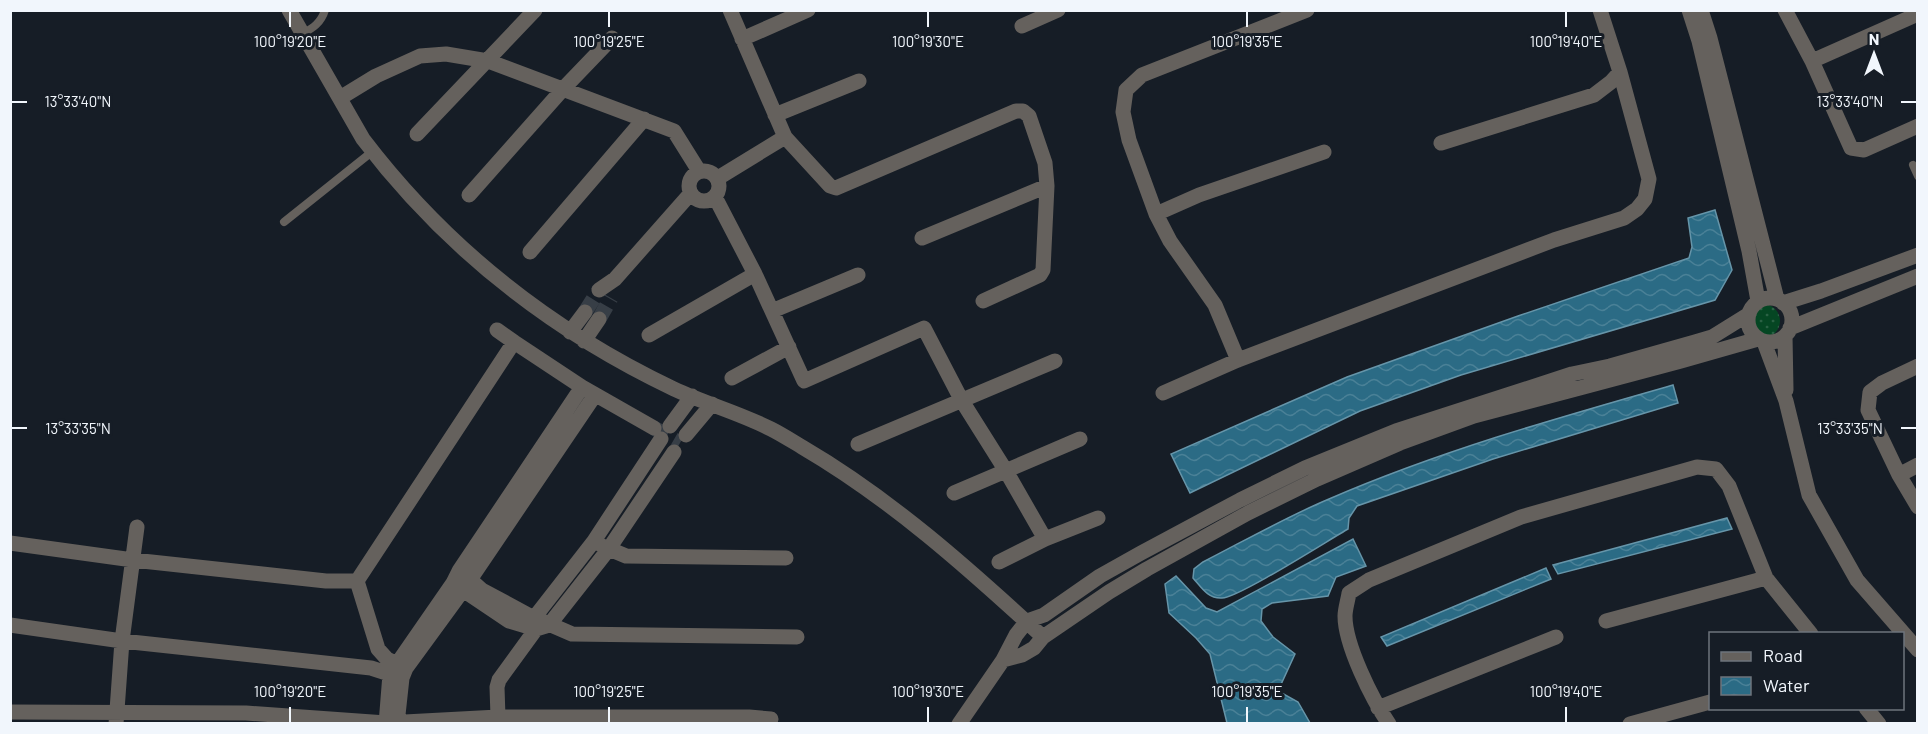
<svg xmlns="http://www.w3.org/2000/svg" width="1928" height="734" viewBox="0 0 1928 734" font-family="Barlow,sans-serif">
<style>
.park{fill:url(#park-dots)}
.water{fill:url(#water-waves);stroke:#6695a9;stroke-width:1.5}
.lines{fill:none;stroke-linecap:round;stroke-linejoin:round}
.minor-tunnel{stroke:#373e46;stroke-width:15;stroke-dasharray:15 8;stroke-linecap:butt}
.service{stroke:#65615d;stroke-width:8}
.minor{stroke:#65615d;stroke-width:15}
.ticks{fill:none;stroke:#f1f6fc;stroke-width:2}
.ticks-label{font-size:15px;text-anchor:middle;fill:#f1f6fc;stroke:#161d26;stroke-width:6;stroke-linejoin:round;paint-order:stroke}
</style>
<defs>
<pattern id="park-dots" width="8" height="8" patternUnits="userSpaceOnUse" patternTransform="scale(1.5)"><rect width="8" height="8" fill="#054623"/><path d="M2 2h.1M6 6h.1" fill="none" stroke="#2a6144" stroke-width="1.8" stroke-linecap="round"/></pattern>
<pattern id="water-waves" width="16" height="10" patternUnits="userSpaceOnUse" patternTransform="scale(1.5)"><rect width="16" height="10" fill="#2b6b85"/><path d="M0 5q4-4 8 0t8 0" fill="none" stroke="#4a8197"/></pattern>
</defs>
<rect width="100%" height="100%" fill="#161d26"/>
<path class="park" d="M1746 321a17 17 0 1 1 34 0a17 17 0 1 1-34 0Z"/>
<path class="water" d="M1715 210 1732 270 1715 300 1461 375 1360 411 1190 493 1171 454 1347 377 1518 316 1689 258 1692 247 1688 218Z
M1673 385 1678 403 1493 459 1357 506 1349 518 1348 529C1327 541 1238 598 1222 598 1208 599 1201 587 1193 578L1194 569 1203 562C1244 541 1286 517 1329 499 1440 451 1557 418 1673 385Z
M1727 518 1732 529 1558 574 1553 565Z
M1353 539 1366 566 1336 577 1328 596 1272 603 1262 609 1261 621 1273 637 1295 654 1278 691 1298 702 1310 723H1227L1210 654 1196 638 1169 613 1165 584 1176 576 1206 608 1217 612Z
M1546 568 1551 579 1387 646 1381 637Z"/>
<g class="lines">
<path class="minor-tunnel" d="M585 312 599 290
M599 319 611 298
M654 428 680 443"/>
<path class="service" d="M302 34C313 28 321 23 325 10
M1913 165 1918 176
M284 222 373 151"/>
<path class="minor" d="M289 10 363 139C446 248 550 330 674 389 706 404 740 413 771 429 781 434 792 441 802 447 891 499 968 568 1043 637
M730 10 785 137
M1689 10 1699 41 1749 251 1758 301
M1701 10 1710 38 1777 299
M1785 10 1812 61 1851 148 1864 150 1918 126
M1022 26 1058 10
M742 39 808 10
M1812 61 1918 14
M340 98 376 76 420 56 446 54 488 61 674 131 699 171
M775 115 859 81
M417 134 535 10
M1441 143 1594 95 1611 82 1620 72
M689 186a15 15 0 1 1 30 0a15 15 0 1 1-30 0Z
M718 178 785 137 830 186 836 188 1016 111H1023L1029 116 1045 163 1047 186 1043 270 1040 275 983 301
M469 195 563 89 612 38
M715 197 755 274 804 381 924 328 962 401 1006 471 1045 539
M1156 214 1199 195 1324 152
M922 238 1047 186
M530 252 644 119
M599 290 615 279 691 193
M1748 320a22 22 0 1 1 44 0a22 22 0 1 1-44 0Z
M1783 303 1821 291 1918 255
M772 311 858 275
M1790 328 1918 276
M497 330 514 342
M570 332 585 312
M649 335 755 274
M1785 336 1786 390
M584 341 599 319
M1764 342 1786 401 1809 495 1857 580 1918 650
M1238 360 1215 305 1170 241 1156 214 1129 140 1123 112 1126 90 1142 75 1307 10
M1918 366 1882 383 1870 392 1868 410 1899 475 1918 507
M732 378 789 347
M1570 382 1576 389 1681 361 1758 339
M1163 393 1238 360 1554 240 1624 218 1637 209 1645 199 1649 179 1620 72 1600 10
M670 426 692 396
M686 435 712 404
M858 444 1055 361
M1899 475 1918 465
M954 493 1080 439
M10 543 133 560 326 581H357
M602 546 626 556 786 558
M999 562 1045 539 1098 518
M464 574 482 590 534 618 594 541 661 439
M457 586 509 621 536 629 549 625 608 550 674 452
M542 621 572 634 797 637
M1606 621 1766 578
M10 625 122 641 371 668 402 678
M1003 660 1022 655 1034 648 1043 637 1109 592 1147 569 1248 513 1317 479 1400 443 1474 416 1576 389
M406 668 387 659 378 649 357 581 514 342 582 387 654 428
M1378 708 1556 637
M1866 708 1879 724
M10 712 246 713 386 723 498 717H749L771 719
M498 717 497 687 499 680 536 629 534 621
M116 724 122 641 137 527
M386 724 390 674 453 583 459 571 582 387
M397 724 402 678 406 668 463 590 595 395
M959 724 1003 660 1016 635 1027 621 1044 615 1100 576 1141 553 1240 500 1305 468 1396 431 1572 374 1610 366 1695 342 1712 337 1749 314
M1389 724C1372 699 1345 645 1345 616 1345 609 1348 600 1349 593L1369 580 1521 517 1697 467 1716 469 1729 486 1766 578 1811 634
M1630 724 1710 702"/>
</g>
<path class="ticks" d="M290 12V27M609 12V27M928 12V27M1247 12V27M1566 12V27M12 102H27M1901 102H1916M12 428H27M1901 428H1916M290 707V722M609 707V722M928 707V722M1247 707V722M1566 707V722"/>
<g class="ticks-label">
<text x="290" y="47">100°19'20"E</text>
<text x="609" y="47">100°19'25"E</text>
<text x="928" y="47">100°19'30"E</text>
<text x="1247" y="47">100°19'35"E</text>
<text x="1566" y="47">100°19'40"E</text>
<text x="78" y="107">13°33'40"N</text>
<text x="1850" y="107">13°33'40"N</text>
<text x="78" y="434">13°33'35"N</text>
<text x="1850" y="434">13°33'35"N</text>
<text x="290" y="697">100°19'20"E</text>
<text x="609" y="697">100°19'25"E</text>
<text x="928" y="697">100°19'30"E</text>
<text x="1247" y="697">100°19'35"E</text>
<text x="1566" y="697">100°19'40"E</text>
</g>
<rect width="1928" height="734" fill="none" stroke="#f1f6fc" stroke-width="24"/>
<rect x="1709" y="632" width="195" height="78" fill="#161d26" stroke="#6e747c" stroke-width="1.5"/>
<rect x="1721" y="652" width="30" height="9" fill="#65615d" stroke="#6e747c" stroke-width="1.5"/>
<text x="1763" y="662" font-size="18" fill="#f1f6fc">Road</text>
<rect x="1721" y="677" width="30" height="18" fill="url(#water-waves)" stroke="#6e747c" stroke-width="1.5"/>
<text x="1763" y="692" font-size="18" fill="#f1f6fc">Water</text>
<g transform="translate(1874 54)" stroke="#161d26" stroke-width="4.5" paint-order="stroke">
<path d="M0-4.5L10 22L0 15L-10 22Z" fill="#f1f6fc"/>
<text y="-9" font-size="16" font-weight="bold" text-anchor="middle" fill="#f1f6fc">N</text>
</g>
</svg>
